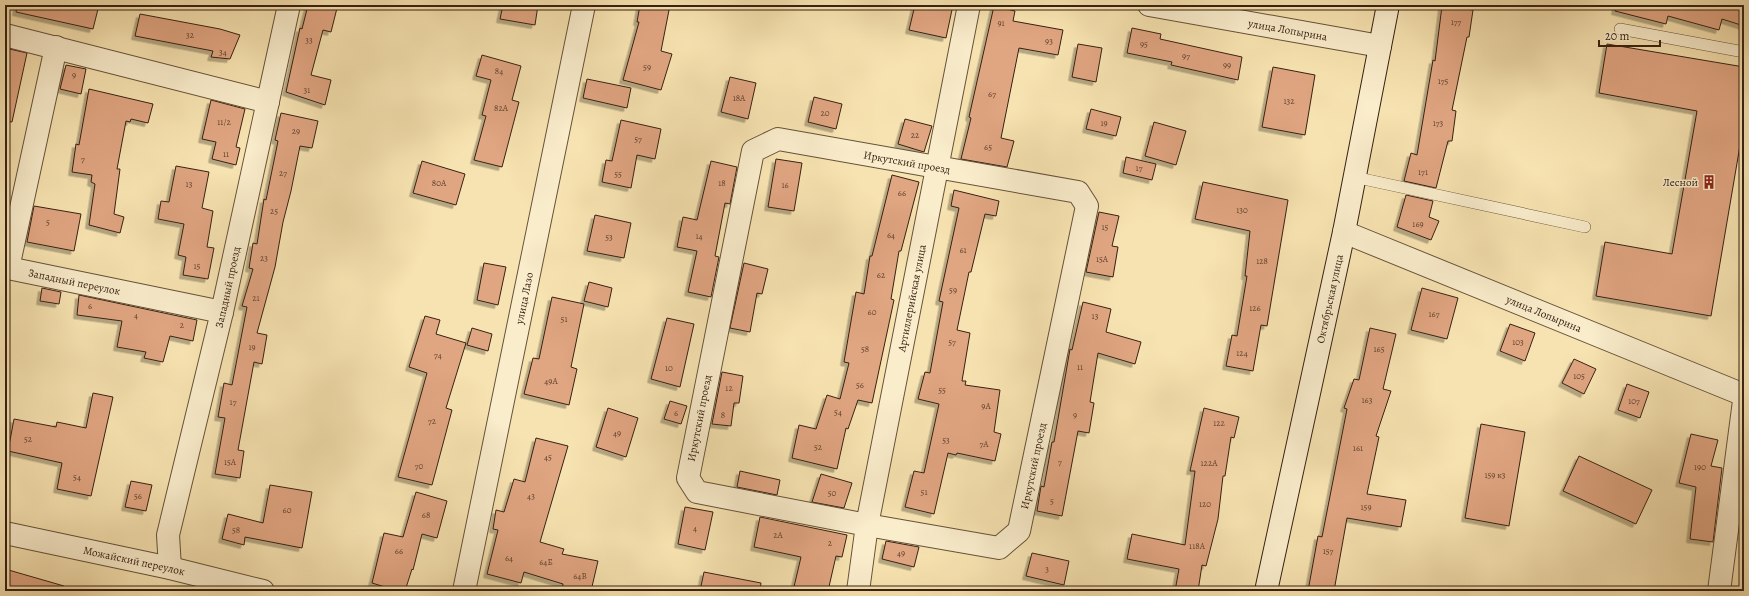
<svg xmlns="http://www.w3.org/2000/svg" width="1749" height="596" viewBox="0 0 1749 596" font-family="Alegreya,serif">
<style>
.building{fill:#e0a581;stroke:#362113;filter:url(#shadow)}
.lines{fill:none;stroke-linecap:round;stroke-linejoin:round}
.service-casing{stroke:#66523a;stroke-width:12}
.minor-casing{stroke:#66523a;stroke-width:24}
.tertiary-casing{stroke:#66523a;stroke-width:24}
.secondary-casing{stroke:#362113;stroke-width:24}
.service{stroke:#faedcc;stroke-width:11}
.minor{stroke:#faedcc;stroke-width:22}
.tertiary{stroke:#faedcc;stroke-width:22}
.secondary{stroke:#faedcc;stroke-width:22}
.labels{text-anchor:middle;stroke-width:3;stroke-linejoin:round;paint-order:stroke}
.number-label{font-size:9px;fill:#60422e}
.street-label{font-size:11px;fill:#362113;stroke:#faedcc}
.poi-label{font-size:11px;fill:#362113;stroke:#faedcc;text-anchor:end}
</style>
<defs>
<filter id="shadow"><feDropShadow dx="-3.5" dy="3.5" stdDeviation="0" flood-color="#0004"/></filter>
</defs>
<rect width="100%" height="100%" fill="#f7e3b1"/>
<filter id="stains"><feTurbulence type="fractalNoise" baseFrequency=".005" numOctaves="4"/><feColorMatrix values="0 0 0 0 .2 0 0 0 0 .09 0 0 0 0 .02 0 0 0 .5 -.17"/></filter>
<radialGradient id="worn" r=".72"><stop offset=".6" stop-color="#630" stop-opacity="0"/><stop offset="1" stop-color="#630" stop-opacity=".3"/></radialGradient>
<path class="building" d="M17 5H99L93 29 16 12Z
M308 5H326L337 8 331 32 323 30 311 75 331 80 325 105 286 92 300 28 302 29Z
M503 5H538L535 25 500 19Z
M640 5H670L661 51 672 54 661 90 623 80 639 22H637Z
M915 5H953L946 38 909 30Z
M1616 5H1744V26L1722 19 1719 30 1668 16 1666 24 1615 11Z
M994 6 1015 11 1013 21 1063 30 1058 55 1019 48 1001 138 1014 141 1007 167 961 159 971 118 969 117Z
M1442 6 1473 10 1469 37H1467L1452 110 1456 111 1452 141H1448L1436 188 1404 181 1411 153 1417 155 1433 60 1435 61Z
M140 14 220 29 240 35 230 59 211 57 213 51 135 36Z
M1132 28 1161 34 1160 39 1242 57 1238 80 1171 65 1172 62 1127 53Z
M1078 44 1102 48 1096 82 1072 77Z
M1607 44 1744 67V122L1711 316 1596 296 1605 242 1672 254 1697 111 1599 93Z
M5 48 27 53 12 122 5 121Z
M482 55 521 66 512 100 519 102 502 167 474 160 486 116 482 115 491 80 476 76Z
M66 65 86 69 81 94 60 89Z
M1273 67 1315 75 1305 135 1262 127Z
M730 77 756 83 748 119 721 112Z
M587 79 631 88 627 108 583 98Z
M89 89 153 104 148 123 131 119 130 122 126 121 117 169H120L114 214 124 217 120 233 89 225 95 184 91 182 92 175 72 172 76 144 79 145Z
M814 97 842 104 836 129 808 122Z
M211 100 245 109 236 147 240 148 236 165 212 159 216 142 202 139Z
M1091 109 1121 117 1116 136 1086 129Z
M281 113 318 121 312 148 300 146 291 191 283 222 275 267 257 333 267 335 262 364 254 362 238 450 244 451 240 478 215 474 225 418 218 417 224 383 232 385 247 307 242 306 253 269 249 268 253 243 257 244 264 199 266 200 278 141 275 140Z
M905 119 932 126 924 152 898 144Z
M621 120 661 129 655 159 637 155 631 188 602 182 606 160 612 161Z
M1154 122 1186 131 1176 165 1145 156Z
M1126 157 1156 164 1152 180 1123 173Z
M776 159 802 163 794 211 768 207Z
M422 161 465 174 456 205 413 193Z
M711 161 737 167 730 204 725 203 715 256 719 257 711 297 688 292 697 251 677 247 683 217 697 220Z
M176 166 209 172 202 208 213 211 207 247 214 248 208 279 183 275 186 257 178 255 184 224 158 219 161 201 169 202Z
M892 175 919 182 901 251H899L891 299 894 300 872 403 858 400 848 429 846 428 837 469 792 458 799 425 816 429 827 395 840 399 849 363 844 362 856 292 864 294 870 256H872Z
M1203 182 1288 200 1267 326 1261 325 1253 371 1226 366 1232 335 1237 336 1247 276H1245L1250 231 1195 219Z
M954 190 999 201 996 216 985 214 971 272H969L957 330 970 333 962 381H966L965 385 1000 390 994 432 1001 434 995 461 957 453 956 455 948 453 934 514 905 507 914 471 924 473 939 404 918 399 925 372 930 373 943 302 939 301 959 208 951 206Z
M1406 195 1433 201 1429 217 1439 221 1431 240 1397 227Z
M34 206 81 214 74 251 27 242Z
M1099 212 1119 216 1112 246 1118 247 1113 277 1086 272Z
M595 215 631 223 624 258 587 251Z
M484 263 506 267 498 305 477 300Z
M744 263 768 269 762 294 757 293 750 332 730 328Z
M589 282 612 288 608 307 584 301Z
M42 288 61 292 59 304 40 301Z
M1422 288 1458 298 1447 339 1411 330Z
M79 295 197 320 193 341 170 336 163 362 144 358 146 352 117 347 122 321 77 315Z
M552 297 584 304 571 367 577 369 569 405 524 394 533 358 539 359Z
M1083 302 1111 309 1106 332 1141 342 1135 364 1098 353 1090 402 1094 403 1089 433 1078 431 1062 516 1037 511 1041 486 1044 487 1052 442H1054L1070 349 1072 350Z
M425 316 440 320 436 334 466 343 446 408 452 410 432 485 398 477 427 373 409 367Z
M667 318 694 324 680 387 651 379Z
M1510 324 1535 333 1525 361 1500 351Z
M472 328 492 334 488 351 467 345Z
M1370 328 1396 334 1383 389 1391 391 1376 436 1379 437 1367 494 1406 500 1401 527 1347 518 1334 591H1308L1318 536 1322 537 1347 409 1344 408 1354 379 1359 380Z
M1574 359 1596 369 1584 394 1562 383Z
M722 372 743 376 739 403H734L731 426 712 424Z
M1627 384 1649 392 1640 418 1618 410Z
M93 393 113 397 91 496 57 489 62 463 8 451 14 419 56 427 57 422 86 428Z
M670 401 687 406 681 424 664 419Z
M608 408 638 418 626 457 596 447Z
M1204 408 1239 417 1234 438 1231 437 1225 476H1223L1218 519 1206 566 1202 565 1198 591H1175L1179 569 1127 559 1132 534 1185 545 1195 471H1190Z
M1481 424 1525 432 1509 526 1465 518Z
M1691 434 1718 440 1711 466 1722 468 1713 542 1690 539 1696 487 1679 483Z
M536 438 568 446 540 542 564 549 562 554 598 561 591 591H562L563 584 524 572 521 583 487 574 498 530 493 529 496 510 504 512 514 479 525 482Z
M1579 456 1652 490 1636 524 1563 491Z
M740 471 780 480 777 495 737 487Z
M821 474 852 483 844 508 812 502Z
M131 481 152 485 146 511 125 507Z
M270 485 312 492 302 548 245 537 244 545 222 539 228 514 263 523Z
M416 492 447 501 437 538 422 534 413 570 412 569 405 591H398L372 583 384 533 403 537Z
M685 507 713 512 705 550 678 544Z
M760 517 847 535 842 557 836 556 828 591H793L801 557 754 547Z
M886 541 919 547 914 567 882 559Z
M1032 553 1069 561 1064 585 1026 576Z
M5 569 64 586 63 591H5Z
M704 572 761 583 760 591H700Z"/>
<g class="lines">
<defs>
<path id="service" d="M1620 29 1744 52
M1354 177 1585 227"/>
<g id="minor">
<path id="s1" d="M1149 5 1380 46"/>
<path d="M5 35 268 102"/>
<path id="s2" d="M56 47 8 268 222 312"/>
<path d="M778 139 1078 192 1087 206 1019 531 999 548 867 525 697 492 688 478 753 151Z"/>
<path id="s3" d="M1344 232 1744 395"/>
<path id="s4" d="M170 568 168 535 222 312 289 5"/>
<path id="s5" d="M464 591 584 5"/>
<path id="s6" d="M858 591 867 525 969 5"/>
<path d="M1719 591 1744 401"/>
</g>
<g id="tertiary">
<path id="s7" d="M5 533 170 568 263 591"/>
</g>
<g id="secondary">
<path id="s8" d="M1266 591 1344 232 1388 5"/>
</g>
</defs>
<use href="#service" class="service-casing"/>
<use href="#minor" class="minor-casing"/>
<use href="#tertiary" class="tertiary-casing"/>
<use href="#secondary" class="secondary-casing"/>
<use href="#service" class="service"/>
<use href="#minor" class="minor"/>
<use href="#tertiary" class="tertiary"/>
<use href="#secondary" class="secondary"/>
</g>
<defs>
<symbol id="building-bare" viewBox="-9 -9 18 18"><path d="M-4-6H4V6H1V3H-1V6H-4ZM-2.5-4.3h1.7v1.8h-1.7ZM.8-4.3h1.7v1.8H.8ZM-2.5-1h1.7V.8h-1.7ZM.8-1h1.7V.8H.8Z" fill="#8f2418" stroke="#faedcc" stroke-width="2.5" paint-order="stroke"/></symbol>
</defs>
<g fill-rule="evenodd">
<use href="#building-bare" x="1699" y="172" width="20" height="20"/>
</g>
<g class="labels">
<g class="number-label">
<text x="1456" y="25">177</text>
<text x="1001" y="26">91</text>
<text x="190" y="38">32</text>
<text x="309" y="43">33</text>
<text x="1049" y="44">93</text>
<text x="1144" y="47">95</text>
<text x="223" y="55">34</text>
<text x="1186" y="59">97</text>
<text x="1227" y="68">99</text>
<text x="647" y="70">59</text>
<text x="499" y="74">84</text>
<text x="74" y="78">9</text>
<text x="1443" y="84">175</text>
<text x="307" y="93">31</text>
<text x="992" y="97">67</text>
<text x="739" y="101">18А</text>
<text x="1289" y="104">132</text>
<text x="501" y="111">82А</text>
<text x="825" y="116">20</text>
<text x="224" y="125">11/2</text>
<text x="1104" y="126">19</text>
<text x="1438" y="126">173</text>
<text x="296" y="134">29</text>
<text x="915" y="138">22</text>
<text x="638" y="142">57</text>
<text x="988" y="150">65</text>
<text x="226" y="157">11</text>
<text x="83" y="162">7</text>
<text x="1139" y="171">17</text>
<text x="1423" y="175">171</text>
<text x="283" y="176">27</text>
<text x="618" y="177">55</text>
<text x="439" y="186">80А</text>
<text x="722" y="186">18</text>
<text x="189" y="187">13</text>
<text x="785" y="188">16</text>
<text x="902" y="196">66</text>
<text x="1242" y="213">130</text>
<text x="274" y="214">25</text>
<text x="48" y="225">5</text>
<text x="1418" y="227">169</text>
<text x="1105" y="230">15</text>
<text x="891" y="238">64</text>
<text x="699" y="239">14</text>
<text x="609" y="240">53</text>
<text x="963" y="253">61</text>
<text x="264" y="261">23</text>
<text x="1102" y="262">15А</text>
<text x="1262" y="264">128</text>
<text x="197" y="269">15</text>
<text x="881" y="278">62</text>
<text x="953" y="293">59</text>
<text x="256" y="301">21</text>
<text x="90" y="309">6</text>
<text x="1255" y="311">126</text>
<text x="872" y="315">60</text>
<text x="1434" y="317">167</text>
<text x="136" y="318">4</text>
<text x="1095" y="319">13</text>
<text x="564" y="322">51</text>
<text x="182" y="328">2</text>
<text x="952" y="345">57</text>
<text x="1518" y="345">103</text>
<text x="252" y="350">19</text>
<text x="865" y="352">58</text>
<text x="1379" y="352">165</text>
<text x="1242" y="356">124</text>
<text x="438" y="358">74</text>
<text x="1080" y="370">11</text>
<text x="669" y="371">10</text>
<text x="1579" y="379">105</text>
<text x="551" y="384">49А</text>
<text x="860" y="388">56</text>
<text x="729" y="391">12</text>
<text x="942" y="393">55</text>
<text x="1367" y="403">163</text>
<text x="1634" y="404">107</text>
<text x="233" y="405">17</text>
<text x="986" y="409">9А</text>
<text x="838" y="415">54</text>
<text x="676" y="416">6</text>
<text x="723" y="418">8</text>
<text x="1075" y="418">9</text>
<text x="432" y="424">72</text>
<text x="1219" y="426">122</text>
<text x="617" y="436">49</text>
<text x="28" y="442">52</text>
<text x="946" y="443">53</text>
<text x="984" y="447">7А</text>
<text x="818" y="450">52</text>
<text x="1358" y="451">161</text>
<text x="548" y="460">45</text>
<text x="230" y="465">15А</text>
<text x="1060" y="465">7</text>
<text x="1209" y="466">122А</text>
<text x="419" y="469">70</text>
<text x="1700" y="470">190</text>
<text x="1495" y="478">159 к3</text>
<text x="77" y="480">54</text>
<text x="924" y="495">51</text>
<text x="832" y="496">50</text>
<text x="138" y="499">56</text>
<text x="531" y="499">43</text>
<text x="1052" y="504">5</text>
<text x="1205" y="507">120</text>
<text x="1366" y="510">159</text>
<text x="287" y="513">60</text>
<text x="426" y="518">68</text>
<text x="695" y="531">4</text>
<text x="236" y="533">58</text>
<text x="778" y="538">2А</text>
<text x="830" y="546">2</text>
<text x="1197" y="549">118А</text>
<text x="399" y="554">66</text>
<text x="1328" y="554">157</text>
<text x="901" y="556">49</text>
<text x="509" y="561">64</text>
<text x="546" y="565">64Б</text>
<text x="1047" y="572">3</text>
<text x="580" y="579">64В</text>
</g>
<g class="street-label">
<text dy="4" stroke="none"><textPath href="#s1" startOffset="141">улица Лопырина</textPath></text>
<text transform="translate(907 162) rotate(10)" y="4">Иркутский проезд</text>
<text dy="4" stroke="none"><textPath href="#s2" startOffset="294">Западный переулок</textPath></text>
<text dy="4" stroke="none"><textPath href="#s4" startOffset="288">Западный проезд</textPath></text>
<text dy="4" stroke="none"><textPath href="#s5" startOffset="299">улица Лазо</textPath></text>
<text dy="4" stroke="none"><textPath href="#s6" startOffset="298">Артиллерийская улица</textPath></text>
<text dy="4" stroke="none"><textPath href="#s8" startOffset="299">Октябрьская улица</textPath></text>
<text dy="4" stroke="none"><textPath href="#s3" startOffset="216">улица Лопырина</textPath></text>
<text transform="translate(699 418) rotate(-79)" y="4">Иркутский проезд</text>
<text transform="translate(1033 466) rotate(-78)" y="4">Иркутский проезд</text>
<text dy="4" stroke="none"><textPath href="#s7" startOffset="132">Можайский переулок</textPath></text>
</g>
<g class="poi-label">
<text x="1698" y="186">Лесной</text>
</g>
</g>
<rect width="1749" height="596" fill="none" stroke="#f7e3b1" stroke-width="20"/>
<rect x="6" y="6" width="1737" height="584" fill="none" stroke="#362113" stroke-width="2"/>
<rect x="10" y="10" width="1729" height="576" fill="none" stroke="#362113"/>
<path d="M1599 40v6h61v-6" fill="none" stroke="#362113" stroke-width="2"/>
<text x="1605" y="40" font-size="12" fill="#362113" stroke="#faedcc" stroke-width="3" paint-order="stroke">20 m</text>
<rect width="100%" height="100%" filter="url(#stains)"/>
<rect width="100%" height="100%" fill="url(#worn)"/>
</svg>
